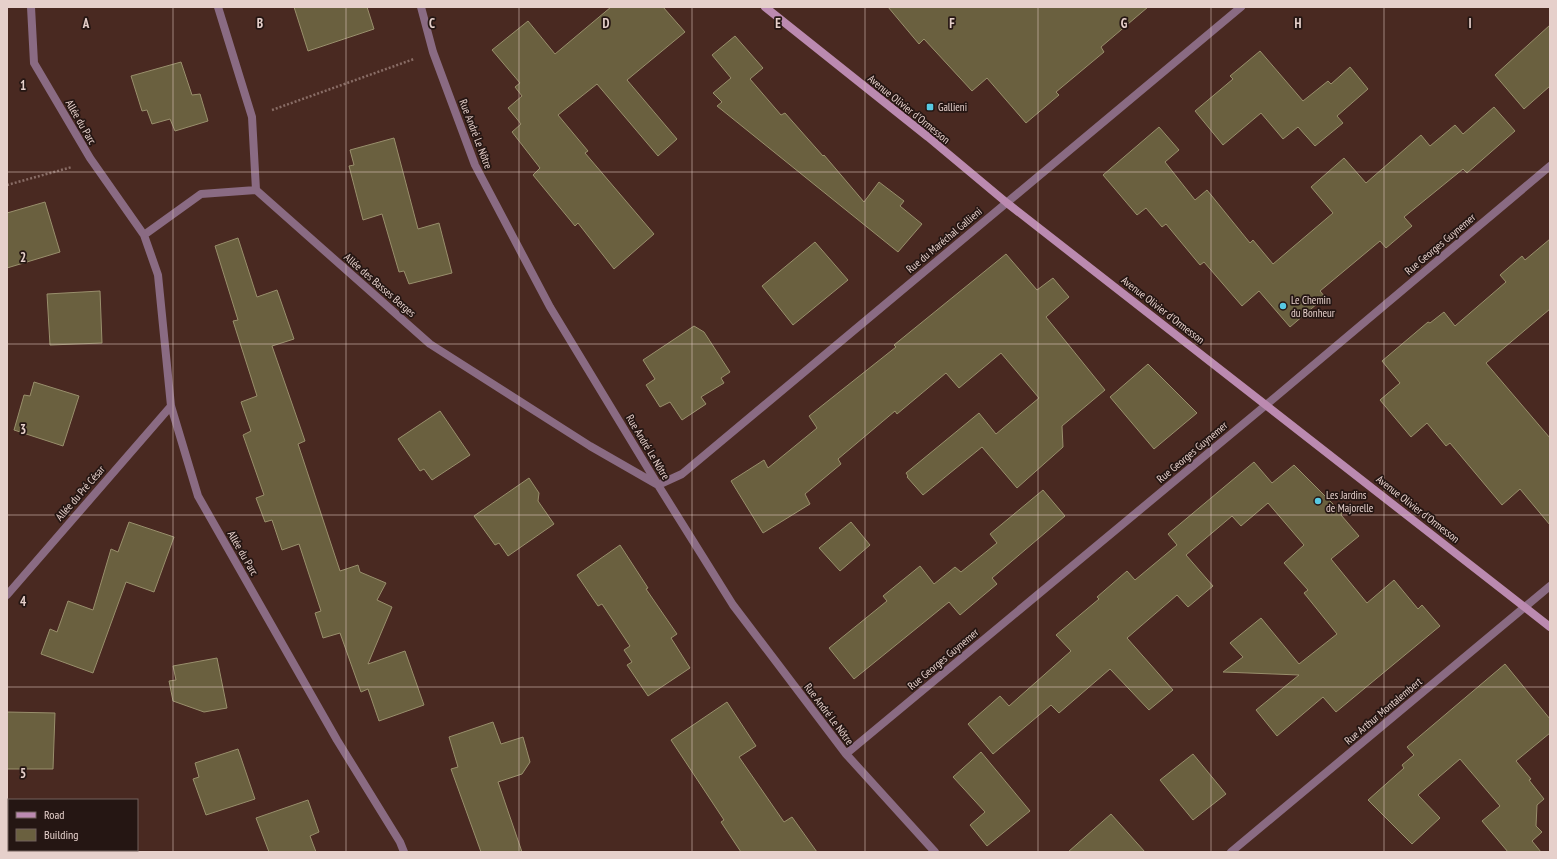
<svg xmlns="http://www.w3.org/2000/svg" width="1557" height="859" viewBox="0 0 1557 859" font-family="'PT Sans Narrow',sans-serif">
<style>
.building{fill:#6a603f;stroke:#998f6c}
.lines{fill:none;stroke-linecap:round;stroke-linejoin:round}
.path{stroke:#896d66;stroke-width:2.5;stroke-dasharray:2 2;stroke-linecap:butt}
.street{stroke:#8a6b83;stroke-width:8}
.secondary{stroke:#bb8ab0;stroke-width:8}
.grid{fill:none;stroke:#e6d0cb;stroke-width:1;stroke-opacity:0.55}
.poi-dot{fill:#57c9e2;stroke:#251613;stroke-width:1.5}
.labels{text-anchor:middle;stroke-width:3.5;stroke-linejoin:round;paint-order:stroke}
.poi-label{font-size:11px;fill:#e6d0cb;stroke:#251613;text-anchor:start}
.street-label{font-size:11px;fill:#e6d0cb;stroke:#251613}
.grid-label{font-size:13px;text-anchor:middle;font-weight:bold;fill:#e6d0cb;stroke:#251613;stroke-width:3.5;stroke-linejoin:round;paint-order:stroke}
</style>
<rect width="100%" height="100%" fill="#492921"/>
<path class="building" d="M294 7H367L374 29 308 51Z
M611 7H663L685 32 627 80 677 139 658 156 597 84 558 115 588 151 585 153 654 234 614 269 578 223 575 226 533 175 540 168 512 132 521 124 508 108 522 96 515 87 520 83 492 50 528 21 555 54Z
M888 7H1148L1101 47 1104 52 1056 92 1059 95 1026 123 987 78 972 91 924 39 919 44Z
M1550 25V86L1524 109 1495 75Z
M735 36 763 68 750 79 781 115 785 113 823 156 824 155 864 202 879 182 904 201 900 206 922 224 898 252 717 106 722 102 713 93 731 78 712 55Z
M1260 51 1303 101 1328 81 1331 84 1350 67 1368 89 1337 116 1343 123 1315 146 1298 127 1283 139 1261 113 1223 145 1195 111 1233 79 1230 76Z
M181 62 192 95 200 94 208 121 175 131 170 119 152 124 147 110 142 111 131 76Z
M1494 107 1515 131 1467 173 1463 169 1404 217 1412 226 1386 248 1380 241 1320 291 1325 297 1290 327 1259 291 1242 306 1204 262 1200 265 1166 224 1162 227 1146 208 1137 215 1103 175 1159 127 1179 150 1165 162 1195 200 1207 190 1250 243 1253 240 1273 264 1333 213 1311 187 1344 158 1366 183 1421 135 1430 146 1455 125 1463 134Z
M394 138 418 229 439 223 452 273 409 284 404 271 399 272 382 214 363 220 349 166 354 165 350 150Z
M45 202 60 252 7 268V213Z
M238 238 257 297 277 290 294 339 272 346 305 441 298 444 340 571 358 565 360 572 386 583 377 600 392 607 368 664 405 651 424 705 379 721 368 689 361 692 340 633 323 638 315 613 321 611 299 544 282 550 272 520 265 522 256 498 264 495 243 435 251 431 241 402 257 396 233 321 238 320 215 246Z
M1550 239V309L1486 363 1550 438V525L1520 489 1502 505 1450 443 1446 446 1427 423 1411 437 1380 400 1400 383 1382 361 1428 322 1430 323 1444 312 1455 326 1506 282 1500 275 1522 256 1525 260Z
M815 242 848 280 793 325 762 286Z
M1006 254 1037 290 1053 278 1069 297 1046 317 1105 390 1062 426 1063 447 1017 488 982 447 923 495 907 477 908 476 906 473 979 413 996 434 1039 398 1001 353 959 388 946 373 897 414 895 411 838 459 841 464 805 494 810 504 763 533 731 481 764 460 768 468 817 428 809 416 896 347 894 345Z
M100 291 102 343 50 345 47 294Z
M694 326 704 332 730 372 721 378 724 383 701 397 706 404 682 420 670 402 660 407 646 385 655 379 643 360Z
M1148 364 1197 413 1154 449 1110 397Z
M34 382 79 396 63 446 14 430 24 395 30 396Z
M440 411 470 455 432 480 424 469 420 471 398 439Z
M1254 462 1272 483 1294 465 1342 513 1341 515 1359 536 1331 559 1367 603 1394 580 1418 609 1422 605 1440 626 1336 712 1323 697 1277 736 1256 710 1299 675 1223 672 1243 657 1230 643 1261 618 1299 664 1337 634 1304 593 1308 590 1284 563 1304 545 1268 503 1241 526 1232 516 1186 555 1213 586 1188 607 1177 595 1127 638 1173 690 1149 710 1110 669 1059 713 1051 705 993 754 968 724 1000 696 1009 706 1071 651 1056 635 1099 599 1097 597 1127 571 1135 580 1177 545 1168 534Z
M529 478 539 493 538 501 554 524 508 556 499 543 495 545 474 516Z
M1043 490 1065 516 992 578 997 584 960 615 949 602 854 679 829 648 887 601 883 596 920 566 934 584 955 567 961 572 997 543 990 534Z
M129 522 174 537 154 592 126 582 93 673 41 654 50 629 57 632 68 601 93 610 111 549 118 552Z
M851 522 870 545 840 571 819 548Z
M620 545 648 588 646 589 677 634 671 638 690 668 648 696 627 665 632 662 624 650 630 646 602 604 598 606 577 575Z
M217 658 227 708 204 712 173 701 169 681 176 680 173 666Z
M1505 664 1550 719V733L1516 761 1531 779 1529 780 1544 799 1537 805 1536 826 1542 832 1532 841 1541 852H1508L1482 821 1500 806 1460 759 1418 795 1440 818 1412 844 1368 800 1404 768 1402 765 1414 755 1407 747Z
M727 702 756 746 739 757 784 822 792 817 817 852H741L721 822 724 820 671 740Z
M7 712 55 713 53 769H7Z
M493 722 501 744 523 737 530 762 522 774 498 782 522 852H481L451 769 458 767 449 737Z
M238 749 255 799 206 815 193 779 199 777 195 763Z
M981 752 1030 811 987 846 970 825 985 812 953 777Z
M1193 754 1226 794 1193 820 1160 780Z
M308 800 319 832 310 836 316 852H269L256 818Z
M1111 814 1145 852H1068Z"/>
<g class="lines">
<path class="path" d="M272 110 414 59
M7 185 72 167"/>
<path class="street" d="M31 7 34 63 90 158 144 235 158 275 171 406 198 496 337 740 400 842 404 852
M218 7 252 117 256 190 430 344 590 446 658 485 682 474 1241 7
M421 7 433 52 475 165 550 307 658 485 733 605 846 754 935 852
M144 235 201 194 256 190
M7 595 171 406
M846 754 1266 405 1550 166
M1231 852 1550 586"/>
<path class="secondary" d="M765 7 928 137 1007 203 1550 627"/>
</g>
<path class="grid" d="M173 7V852M346 7V852M519 7V852M692 7V852M865 7V852M1038 7V852M1211 7V852M1384 7V852M7 172H1550M7 344H1550M7 515H1550M7 687H1550"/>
<g class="poi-dot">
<rect x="926" y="103" width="8" height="8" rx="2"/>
<circle cx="1283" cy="306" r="4"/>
<circle cx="1318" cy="501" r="4"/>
</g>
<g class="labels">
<g class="poi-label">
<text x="938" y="111">Gallieni</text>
<text x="1291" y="304">Le Chemin<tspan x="1291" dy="13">du Bonheur</tspan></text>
<text x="1326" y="499">Les Jardins<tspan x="1326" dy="13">de Majorelle</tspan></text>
</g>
<g class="street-label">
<text transform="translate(909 109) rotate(39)" y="4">Avenue Olivier d'Ormesson</text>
<text transform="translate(81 122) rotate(60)" y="4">Allée du Parc</text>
<text transform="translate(476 134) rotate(69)" y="4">Rue André Le Nôtre</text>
<text transform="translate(944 240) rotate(-40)" y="4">Rue du Maréchal Gallieni</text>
<text transform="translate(1440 244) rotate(-40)" y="4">Rue Georges Guynemer</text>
<text transform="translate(380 285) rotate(41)" y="4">Allée des Basses Berges</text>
<text transform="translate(1163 310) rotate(38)" y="4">Avenue Olivier d'Ormesson</text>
<text transform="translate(648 447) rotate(59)" y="4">Rue André Le Nôtre</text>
<text transform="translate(1192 452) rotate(-40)" y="4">Rue Georges Guynemer</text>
<text transform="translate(80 493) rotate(-49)" y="4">Allée du Pré César</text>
<text transform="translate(1418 509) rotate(38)" y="4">Avenue Olivier d'Ormesson</text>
<text transform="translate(243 553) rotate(60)" y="4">Allée du Parc</text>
<text transform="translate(943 659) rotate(-40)" y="4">Rue Georges Guynemer</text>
<text transform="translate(1383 711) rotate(-40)" y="4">Rue Arthur Montalembert</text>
<text transform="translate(829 714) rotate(53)" y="4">Rue André Le Nôtre</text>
</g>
</g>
<g class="grid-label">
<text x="86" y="28">A</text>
<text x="260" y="28">B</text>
<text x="432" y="28">C</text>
<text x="606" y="28">D</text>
<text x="778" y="28">E</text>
<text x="952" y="28">F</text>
<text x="1124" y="28">G</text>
<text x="1298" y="28">H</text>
<text x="1470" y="28">I</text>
<text x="23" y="90">1</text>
<text x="23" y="262">2</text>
<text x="23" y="434">3</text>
<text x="23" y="606">4</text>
<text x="23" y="778">5</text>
</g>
<rect width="1557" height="859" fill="none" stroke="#e6d0cb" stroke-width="16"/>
<rect x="8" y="799" width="130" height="52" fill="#251613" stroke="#72605d"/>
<rect x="16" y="812" width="20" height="6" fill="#bb8ab0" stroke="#72605d"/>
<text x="44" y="819" font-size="12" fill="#e6d0cb">Road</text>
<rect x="16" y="829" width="20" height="12" fill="#6a603f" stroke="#72605d"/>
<text x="44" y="839" font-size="12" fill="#e6d0cb">Building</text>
</svg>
